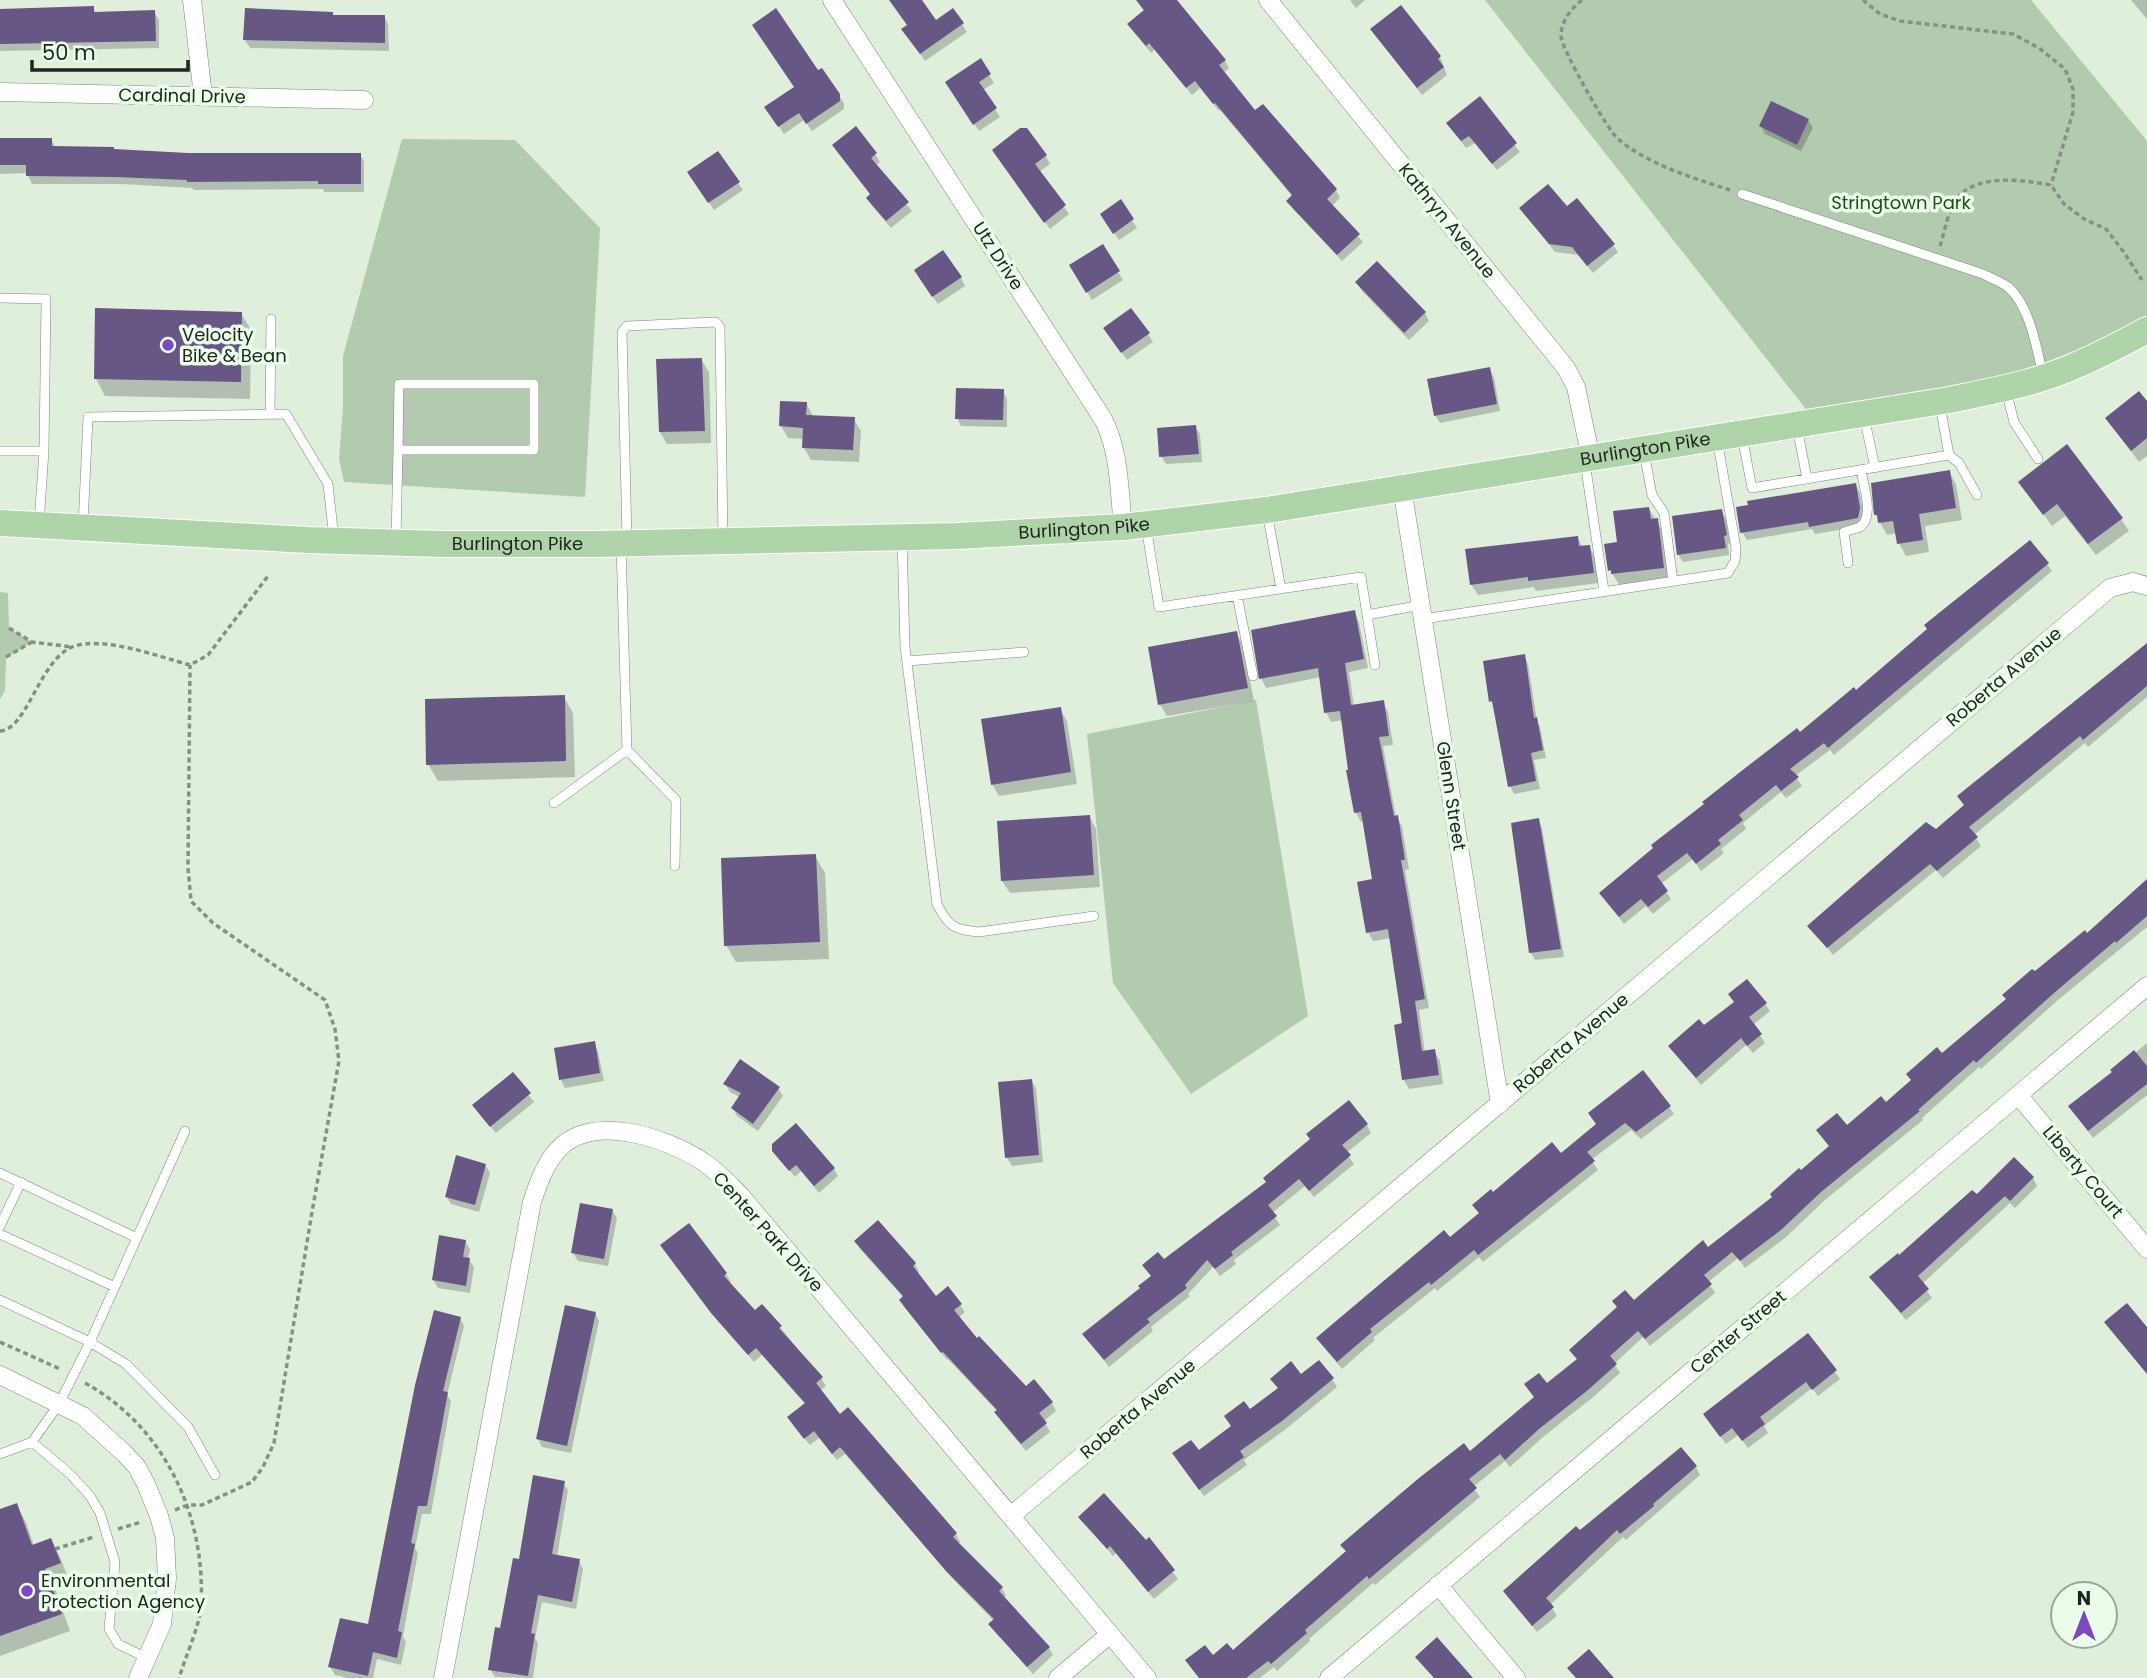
<svg xmlns="http://www.w3.org/2000/svg" width="2147" height="1678" viewBox="0 0 2147 1678" font-family="Poppins,sans-serif">
<style>
.green{fill:#b2caae}
.shadow{fill:#0003}
.building{fill:#675784}
.lines{fill:none;stroke-linecap:round;stroke-linejoin:round}
.lane-casing{stroke:#7a8878;stroke-width:10}
.street-casing{stroke:#7a8878;stroke-width:19}
.primary-casing{stroke:#fff;stroke-width:28}
.path{stroke:#859184;stroke-width:3.5;stroke-dasharray:5 3.5;stroke-linecap:butt}
.lane{stroke:#fff;stroke-width:9}
.street{stroke:#fff;stroke-width:18}
.primary{stroke:#afd4a9;stroke-width:26}
.poi-dot{fill:#7c49c0;stroke:#ecfcea;stroke-width:2.5}
.labels{text-anchor:middle;stroke-width:7;stroke-linejoin:round;paint-order:stroke}
.street-label{font-size:18px;fill:#1e241e;stroke:#ecfcea}
.park-label{font-size:18px;fill:#1c4e15;stroke:#ecfcea}
.poi-label{font-size:18px;fill:#1e241e;stroke:#ecfcea;text-anchor:start}
</style>
<rect width="100%" height="100%" fill="#dfefdc"/>
<path class="green" d="M1485 0H2031L2147 141V330L2078 365 1816 422Z
M402 139 515 140 600 228 585 497 344 482 339 459 343 407V356Z
M0 592 8 593 9 628 32 642 6 658 5 691 0 699Z
M1256 700 1308 1016 1191 1094 1113 983 1087 734Z"/>
<path class="shadow" d="M890 0H920L936 23 962 24 967 32 925 61 908 37V26Z
M1136 0H1175L1225 61 1229 68 1223 73 1255 113 1336 190 1340 198 1332 206 1363 242 1342 261 1293 209 1289 201 1293 197 1220 110 1219 111 1200 88 1192 95 1155 49 1151 53 1134 32 1145 12Z
M1350 0H1365L1356 8Z
M2131 0H2147V19Z
M93 8 96 13 154 12 159 20V48L0 51V11Z
M384 16 388 24 389 51 250 48 245 40 334 17Z
M1372 30 1440 57 1447 75 1422 95Z
M980 61 994 83 983 90 1000 117 979 131 952 90Z
M818 73 839 95 844 104V109L812 131 804 120 784 134 771 115Z
M1479 99 1520 152 1497 170 1475 143 1466 148 1453 131Z
M1808 120 1813 128 1801 151 1765 134 1761 126Z
M0 139H51L56 148 188 155 360 154 364 162V192H324L323 189 194 190 192 188 121 184H32L27 173 0 174Z
M839 153 875 154 880 162 875 166 912 211 891 228 872 206 868 198 871 195Z
M1046 156 1050 164 1039 172 1069 214 1050 229 998 158Z
M694 180 738 183 743 190 714 210Z
M1120 202 1137 228 1119 240 1106 222Z
M1521 208 1566 209 1613 245 1618 252 1593 273 1578 255 1555 252Z
M1102 246 1123 280 1092 300 1071 266Z
M961 278 965 286 938 304 920 279Z
M1357 283 1425 313 1429 321 1409 340 1362 291Z
M241 313 251 330 250 399 105 396 96 379Z
M1148 334 1153 342 1127 360 1110 336Z
M701 359 709 372 711 443 667 444 660 432Z
M1489 369 1494 377 1500 411 1440 423 1435 415Z
M1003 391 1007 399V427L961 426 957 418Z
M806 403 813 416 853 418 861 431 859 462 811 460 804 448V439L788 438 781 426Z
M2147 404V456L2139 462 2107 419Z
M1195 427 1200 434 1202 462 1166 464 1161 456Z
M1949 472 1956 484 1962 520 1925 526 1929 552 1906 556 1899 543 1897 533 1887 535 1876 515Z
M2020 482 2121 519 2129 531 2096 555 2065 516 2052 526Z
M1856 485 1860 493 1864 517 1862 526 1815 534 1812 529 1747 540 1742 532Z
M1649 509 1664 533 1670 580 1620 586 1610 570 1619 544Z
M1721 511 1726 519 1730 543 1728 544 1729 555 1683 562 1678 554Z
M1577 537 1583 548 1589 547 1595 557 1599 583 1536 591 1534 587 1478 595 1471 584Z
M2047 564 2052 571 1834 755 1830 750 1795 776 1802 786 1786 798 1781 792 1743 823 1746 829 1721 849 1724 853 1701 871 1693 859 1661 884 1671 899 1653 914 1646 906 1624 924 1606 901 1800 734 1856 692Z
M1354 612 1359 622 1368 668 1349 672 1354 706 1383 702 1388 712 1393 745 1383 746 1396 817 1402 826 1409 869 1405 870 1429 1008 1419 1010 1425 1053 1434 1051 1440 1061 1443 1084 1409 1089 1404 1080V1025L1391 938 1373 941 1368 932 1374 880 1364 821 1361 822 1356 813 1343 720 1331 722 1326 712 1321 677 1266 688 1261 678Z
M1236 633 1243 645 1254 701 1167 716 1160 704Z
M2147 645V697L2088 747 2085 743 1974 835 1981 846 1943 878 1936 870 1833 955 1810 926 1937 831Z
M1524 656 1528 664 1537 721 1540 727 1546 758 1534 760 1540 789 1514 794 1510 786 1495 709 1491 701Z
M564 697 573 713 575 777 438 781 428 764Z
M1060 709 1067 721 1077 784 999 796 992 784Z
M1089 816 1096 829 1100 887 1010 893 1002 881Z
M1538 820 1542 828 1564 957 1535 960 1531 953Z
M815 856 825 873 829 959 736 962 726 945Z
M2147 880V927L2058 1000 1981 1069 1979 1067 1922 1118 1923 1120 1825 1200 1785 1238 1745 1268 1738 1258 1708 1282 1715 1293 1650 1346 1643 1337 1614 1364 1620 1373 1592 1398 1543 1437 1510 1467 1505 1461 1473 1487 1480 1497 1375 1585 1373 1583 1309 1639 1310 1641 1277 1671 1274 1667 1260 1678H1199L1213 1657 1232 1652 1347 1553 1343 1545 1470 1454 1535 1398 1547 1385 1578 1361 1571 1351 1774 1198 1830 1147 1818 1131 1847 1128 1886 1105 2035 974 2087 936Z
M1765 1004 1770 1011 1753 1025 1765 1043 1753 1053 1746 1045 1701 1085 1670 1047Z
M594 1043 598 1051 604 1081 565 1088 561 1080 556 1050Z
M2147 1043V1095L2093 1138 2070 1107Z
M512 1074 534 1102 496 1133 479 1113Z
M1031 1080 1036 1088 1043 1162 1012 1166 1007 1158Z
M725 1084 778 1088 783 1096 758 1131 737 1116 733 1108 741 1098 730 1092Z
M1669 1107 1674 1114 1641 1139 1631 1130 1591 1160 1598 1170 1483 1262 1479 1257 1437 1291 1435 1288 1373 1338 1375 1340 1342 1369 1323 1346 1318 1338 1480 1215 1474 1205 1561 1155 1597 1125Z
M1367 1125 1371 1133 1346 1153 1354 1164 1314 1197 1305 1186 1272 1213 1280 1225 1234 1260 1236 1264 1220 1276 1213 1267 1188 1294 1190 1296 1151 1327 1153 1331 1109 1367 1085 1335 1142 1289 1164 1261Z
M773 1150 834 1169 838 1176 819 1193 801 1171 795 1177Z
M485 1165 490 1173 479 1212 451 1204 446 1196Z
M2033 1178 2037 1186 2015 1208 2010 1203 1922 1284 1932 1298 1906 1320 1871 1278 1977 1197Z
M612 1210 617 1218 608 1266 578 1261 573 1253Z
M878 1222 915 1264 919 1272 917 1274 936 1298 960 1305 965 1312 959 1317 977 1340 1025 1389 1052 1403 1056 1411 1044 1421 1050 1432 1026 1451 1001 1421 998 1412 948 1359 947 1360 905 1308 901 1300 904 1298 860 1249 856 1242Z
M689 1226 726 1274 731 1282 729 1283 755 1313 780 1327 821 1378 826 1386 820 1391 840 1416 956 1534 960 1542 958 1544 1002 1588 1006 1596 1004 1598 1049 1648 1053 1655 1033 1674 995 1632 990 1624 994 1621 953 1579 845 1454 837 1460 819 1438 810 1445 793 1425 805 1404 762 1355 754 1362 718 1321 667 1254Z
M465 1241 470 1249 468 1259 474 1267 470 1293 438 1288 433 1280Z
M595 1313 599 1321 571 1453 542 1447 538 1439Z
M460 1318 464 1326 447 1395 451 1401 431 1514H422L415 1548 418 1553 403 1636 406 1642 401 1665 377 1659 373 1678H348L335 1675 330 1667 369 1627Z
M1807 1335 1840 1379 1818 1396 1812 1388 1764 1426 1768 1433 1748 1448 1738 1435 1726 1444 1710 1423Z
M1301 1376 1332 1379 1337 1387 1286 1429 1244 1460 1247 1465 1204 1496 1179 1461 1198 1452 1279 1390 1272 1379Z
M1696 1467 1700 1475 1626 1540 1623 1537 1550 1605 1557 1616 1537 1632 1505 1591 1580 1533Z
M563 1483 568 1490 557 1557 579 1561 583 1569 576 1609 542 1602 535 1638 538 1643 533 1678 495 1677 490 1669 520 1561Z
M16 1505 26 1522 34 1546 51 1540 60 1557 69 1580 54 1586 70 1631 0 1656V1511Z
M1080 1517 1146 1542 1148 1540 1178 1579 1154 1599 1116 1553 1113 1556Z"/>
<path class="building" d="M889 0H922L936 20 953 8 964 23 920 54 901 29 907 25Z
M1136 0H1177L1226 60 1219 65 1255 110 1263 104 1337 189 1327 199 1360 234 1337 255 1286 201 1292 195 1215 103 1213 104 1195 81 1186 88 1149 43 1146 46 1127 24 1144 10Z
M1401 5 1441 56 1438 59 1444 67 1417 88 1370 29Z
M94 6V12L155 10 156 41 0 44V9Z
M245 8 333 12V15H385V43L243 40Z
M776 8 818 70 822 68 840 94V101L806 124 799 113 778 127 764 107 794 87 752 25Z
M981 58 991 74 979 82 997 108 973 125 945 82Z
M1480 96 1517 143 1492 164 1469 136 1461 141 1446 123Z
M1771 101 1809 119 1797 145 1759 126Z
M856 126 877 153 871 158 909 202 886 221 866 198 870 194 832 145Z
M1020 128H1027L1047 155 1035 164 1066 205 1044 223 992 150Z
M0 138H52V146L114 147V149L188 153H361V184H318V181L187 182V180L115 177 26 176V165H0Z
M718 151 740 182 708 203 687 172Z
M1548 184 1567 206 1577 198 1615 244 1587 266 1572 247 1549 244 1519 208Z
M1121 199 1134 219 1113 234 1100 214Z
M1103 244 1120 271 1086 293 1069 265Z
M943 250 962 277 932 297 914 270Z
M1377 261 1426 312 1404 333 1355 282Z
M95 308 242 312 241 382 94 379Z
M1131 308 1150 333 1121 353 1103 328Z
M702 358 705 431 659 432 656 359Z
M1490 367 1497 404 1434 416 1427 379Z
M956 388 1004 389 1003 420 955 419Z
M2139 391 2147 401V438L2131 451 2105 418Z
M780 401 807 402 806 415 855 417 853 450 802 448 803 428 779 426Z
M1196 425 1199 454 1159 457 1157 428Z
M2067 444 2123 518 2088 544 2057 504 2043 515 2018 482Z
M1950 470 1956 508 1919 514 1923 540 1897 544 1893 521 1878 523 1877 515H1874L1871 483Z
M1856 483 1860 508 1858 518 1809 527 1808 522 1740 533 1736 507 1748 505 1747 501Z
M1649 507 1651 519 1658 518 1664 568 1611 574V570L1608 571 1604 544 1617 542 1613 511Z
M1722 509 1727 535 1724 536 1726 548 1677 555 1672 516Z
M1578 536 1579 546 1590 545 1594 573 1528 581V577L1470 585 1465 549Z
M2030 540 2049 563 1828 748 1824 743 1790 769 1799 777 1781 791 1776 785 1739 815 1743 820 1718 840 1721 844 1696 864 1687 853 1657 876 1668 891 1648 907 1641 899 1619 917 1599 893 1653 848 1651 845 1704 804 1702 802 1744 769 1797 728 1800 732 1854 687 1856 690 1927 629 1924 625Z
M1355 610 1364 659 1345 663 1351 705 1384 700 1389 736 1379 737 1394 816 1398 815 1405 860H1401L1425 999 1415 1001 1422 1051 1435 1049 1439 1075 1402 1080 1394 1025 1402 1023 1388 929 1366 933 1357 882 1372 879 1361 812 1354 813 1346 770H1348L1340 711 1324 713 1318 668 1259 679 1251 630Z
M1237 631 1248 688 1158 705 1148 647Z
M2147 643V686L2083 740 2080 736 1969 827 1978 837 1937 871 1930 864 1827 948 1807 926 1926 822 1936 829 1964 805 1957 796Z
M1525 654 1534 718 1537 717 1543 750 1531 753 1536 781 1508 787 1492 701 1489 702 1483 661Z
M565 695 566 761 426 765 425 699Z
M1061 707 1071 772 991 785 981 719Z
M1090 815 1094 875 1001 881 997 821Z
M1539 818 1561 949 1529 953 1511 823Z
M816 854 820 942 724 946 721 858Z
M2147 879V916L2116 943 2115 941 2054 993 1976 1063 1974 1060 1918 1110 1920 1111 1821 1192 1781 1230 1740 1261 1732 1252 1704 1275 1712 1284 1645 1339 1638 1331 1610 1356 1617 1364 1588 1390 1539 1429 1505 1460 1500 1454 1469 1479 1477 1488 1369 1579 1367 1576 1305 1630 1307 1633 1271 1664 1268 1661 1246 1678H1199L1185 1660 1205 1645 1213 1655 1227 1643 1233 1650 1346 1551 1340 1545 1419 1478 1464 1443 1470 1451 1534 1397 1524 1384 1539 1373 1547 1383 1577 1359 1569 1350 1617 1307 1612 1301 1625 1290 1634 1300 1703 1240 1708 1247 1772 1197 1770 1194 1799 1168 1801 1170 1829 1146 1816 1130 1837 1113 1847 1125 1881 1096 1886 1102 1911 1080 1906 1074 1937 1047 1942 1053 2006 999 2002 995 2032 969 2035 971 2085 930 2087 933Z
M1747 979 1767 1003 1749 1017 1762 1034 1747 1046 1741 1038 1696 1078 1668 1046 1699 1019 1704 1025 1734 1002 1728 994Z
M595 1041 600 1073 559 1080 554 1048Z
M2134 1050 2147 1066V1084L2088 1131 2068 1106 2112 1072 2110 1070Z
M740 1059 780 1087 753 1124 731 1108 741 1093 723 1084Z
M1643 1070 1671 1106 1636 1132 1625 1123 1587 1152 1595 1161 1478 1255 1474 1250 1431 1285 1429 1282 1370 1329 1372 1332 1337 1362 1316 1338 1444 1230 1450 1237 1479 1213 1472 1205 1491 1189 1493 1192 1552 1142 1561 1153 1596 1124 1588 1113Z
M513 1072 531 1093 490 1127 472 1105Z
M1032 1079 1039 1155 1005 1158 998 1082Z
M1349 1100 1368 1124 1342 1145 1351 1155 1309 1191 1299 1179 1268 1205 1277 1216 1231 1252 1233 1255 1215 1269 1207 1260 1185 1285 1187 1288 1147 1319 1150 1322 1104 1360 1082 1334 1140 1288 1138 1286 1151 1276 1142 1265 1158 1252 1164 1259 1266 1182 1263 1178 1310 1139 1306 1134Z
M796 1123 835 1168 814 1186 796 1165 789 1171 772 1151V1144Z
M456 1155 486 1164 475 1205 445 1197Z
M2014 1157 2034 1177 2010 1201 2005 1196 1918 1276 1929 1289 1901 1313 1869 1277 1898 1253 1899 1255 1972 1190 1977 1194Z
M580 1203 613 1209 604 1259 571 1253Z
M878 1220 916 1263 913 1266 936 1296 948 1286 962 1304 954 1310 977 1338 979 1336 1026 1386 1034 1379 1053 1402 1039 1413 1047 1423 1021 1444 994 1412 997 1410 943 1352 941 1353 899 1300 903 1296 854 1241Z
M689 1223 727 1273 724 1276 755 1310 762 1304 782 1326 779 1328 823 1377 816 1383 840 1414 848 1407 957 1533 953 1537 1003 1587 999 1591 1050 1647 1027 1667 988 1624 994 1619 946 1571 840 1447 832 1454 814 1431 804 1439 787 1417 805 1403 756 1348 748 1355 711 1313 660 1245Z
M439 1235 466 1240 463 1257 470 1258 466 1286 432 1280Z
M2127 1303 2147 1327V1374L2104 1322Z
M565 1305 596 1312 567 1446 536 1439Z
M434 1310 461 1317 443 1391 448 1392 427 1506H418L411 1543 415 1544 398 1631 402 1632 397 1658 373 1652 368 1676 328 1667 340 1618 368 1624 415 1385Z
M1808 1333 1837 1370 1812 1390 1806 1382 1760 1417 1765 1424 1742 1441 1732 1428 1720 1437 1703 1414Z
M1319 1360 1334 1378 1282 1421 1240 1451 1244 1457 1199 1490 1172 1453 1191 1440 1199 1450 1231 1426 1224 1416 1244 1401 1250 1409 1278 1388 1270 1379 1291 1361 1301 1374Z
M1681 1447 1697 1466 1653 1504 1654 1506 1620 1534 1617 1530 1546 1598 1554 1607 1532 1626 1503 1591 1576 1526 1580 1530Z
M533 1475 565 1481 552 1554 580 1559 572 1602 538 1595 531 1633 535 1634 528 1676 488 1670 495 1627 500 1628 513 1558 519 1559Z
M1104 1493 1146 1540 1149 1537 1175 1570 1148 1592 1110 1546 1107 1549 1078 1517Z
M17 1503 32 1545 51 1538 61 1563 45 1569 62 1614 0 1636V1509Z
M1437 1637 1473 1678H1434L1415 1657Z
M1589 1649 1614 1678H1576L1567 1668Z"/>
<g class="lines">
<defs>
<path id="lane" d="M1742 194 1983 274C1991 278 2001 282 2008 287 2030 306 2037 349 2043 376
M0 298 46 299 44 451 39 523
M2006 390 2014 422 2038 459
M270 414 271 319
M1864 416 1875 468
M1797 427 1807 479
M1742 436 1752 488 1949 455 1940 405
M0 451H44
M1644 452 1652 495 1664 513 1673 581
M1949 455 1959 463 1977 495
M1585 462 1604 591
M1267 512 1281 589
M83 526 88 417 286 414 328 484 334 539
M1146 526 1159 607 1361 577 1375 665
M627 539 622 332 627 326 716 322 720 327 723 539
M902 539 905 647 937 904C948 926 954 930 979 932L1094 916
M396 540 398 450H534V384H399L398 450
M621 545 627 750 676 800 675 866
M1848 563 1844 532C1848 530 1856 529 1860 527 1875 516 1863 485 1861 470
M1237 595 1253 676
M1367 615 1421 605
M1423 619 1728 573 1735 561 1736 548 1717 439
M907 661 1024 652
M554 803 627 750
M0 1173 137 1238
M0 1226 21 1182
M0 1234 115 1287
M0 1300 88 1341 126 1364 188 1427 215 1475
M32 1442 70 1474 90 1496 100 1513 115 1562 109 1629 118 1644 147 1658
M0 1454 32 1442 59 1404 90 1342 185 1131"/>
<path id="street" d="M192 0 203 96
M832 0 1103 419C1120 452 1119 490 1123 527
M1268 0 1566 368 1576 387 1591 459
M0 92 364 100
M1402 488 1500 1104
M2018 1095 2147 1249
M0 1375 83 1416 124 1453 137 1467 146 1484 159 1516 165 1538 167 1578 162 1624 138 1678
M1012 1515 2110 588 2133 582 2147 586
M1438 1585 1516 1678
M443 1678 532 1202C538 1184 544 1167 555 1153 589 1110 668 1138 705 1163 718 1172 729 1184 741 1196L1147 1678
M1058 1678 1110 1634
M1329 1678 2147 986"/>
<g id="primary">
<path id="s1" d="M0 523 308 540 442 544H597L957 536 1123 527 1267 510 1949 400C1993 391 2038 383 2079 364 2102 354 2125 342 2147 330"/>
</g>
</defs>
<use href="#lane" class="lane-casing"/>
<use href="#street" class="street-casing"/>
<use href="#primary" class="primary-casing"/>
<path class="path" d="M1582 0C1571 9 1561 21 1561 36 1561 48 1608 131 1618 139 1651 166 1691 177 1730 190
M1863 0 1880 14 1900 21 2013 34 2039 48 2065 69 2073 89V112L2051 185
M1940 246C1944 234 1949 208 1956 199 1977 173 2022 180 2051 185L2064 204 2084 219 2106 229 2123 251 2142 280
M9 628 32 642 72 647
M6 657 32 642
M0 731C27 730 39 661 72 647 102 635 160 657 190 665L208 655 268 576
M0 1342 60 1369
M85 1383C165 1427 206 1516 201 1606 200 1625 185 1658 179 1678
M175 1510 188 1505H202L252 1482 263 1467 274 1443 312 1212 339 1061 335 1029 325 1000 213 923 191 901 188 868 190 665
M118 1529 141 1522
M55 1549 94 1537"/>
<use href="#lane" class="lane"/>
<use href="#street" class="street"/>
<use href="#primary" class="primary"/>
</g>
<g class="poi-dot">
<circle cx="168" cy="345" r="7"/>
<circle cx="27" cy="1591" r="7"/>
</g>
<g class="labels">
<g class="street-label">
<text transform="translate(182 96) rotate(1)" y="6">Cardinal Drive</text>
<text transform="translate(1447 221) rotate(51)" y="6">Kathryn Avenue</text>
<text transform="translate(998 256) rotate(57)" y="6">Utz Drive</text>
<text dy="6" stroke="none"><textPath href="#s1" startOffset="1652">Burlington Pike</textPath></text>
<text dy="6" stroke="none"><textPath href="#s1" startOffset="1085">Burlington Pike</textPath></text>
<text dy="6" stroke="none"><textPath href="#s1" startOffset="518">Burlington Pike</textPath></text>
<text transform="translate(2004 677) rotate(-40)" y="6">Roberta Avenue</text>
<text transform="translate(1451 796) rotate(81)" y="6">Glenn Street</text>
<text transform="translate(1571 1043) rotate(-40)" y="6">Roberta Avenue</text>
<text transform="translate(2083 1172) rotate(50)" y="6">Liberty Court</text>
<text transform="translate(768 1232) rotate(48)" y="6">Center Park Drive</text>
<text transform="translate(1738 1332) rotate(-40)" y="6">Center Street</text>
<text transform="translate(1138 1409) rotate(-40)" y="6">Roberta Avenue</text>
</g>
<g class="park-label">
<text x="1901" y="209">Stringtown Park</text>
</g>
<g class="poi-label">
<text x="182" y="341">Velocity<tspan x="182" dy="21">Bike &amp; Bean</tspan></text>
<text x="41" y="1587">Environmental<tspan x="41" dy="21">Protection Agency</tspan></text>
</g>
</g>
<g transform="translate(2084 1615)"><circle r="33" fill="#ecfcea" stroke="#9aa698" stroke-width="2"/>
<path d="M0-5L12 26L0 18L-12 26Z" fill="#7c49c0"/>
<text y="-10" font-size="19" font-weight="bold" text-anchor="middle" fill="#1e241e">N</text>
</g>
<path d="M32 60v10h156v-10" fill="none" stroke="#1e241e" stroke-width="3.5"/>
<text x="42" y="60" font-size="21" fill="#1e241e" stroke="#ecfcea" stroke-width="5" paint-order="stroke">50 m</text>
</svg>
